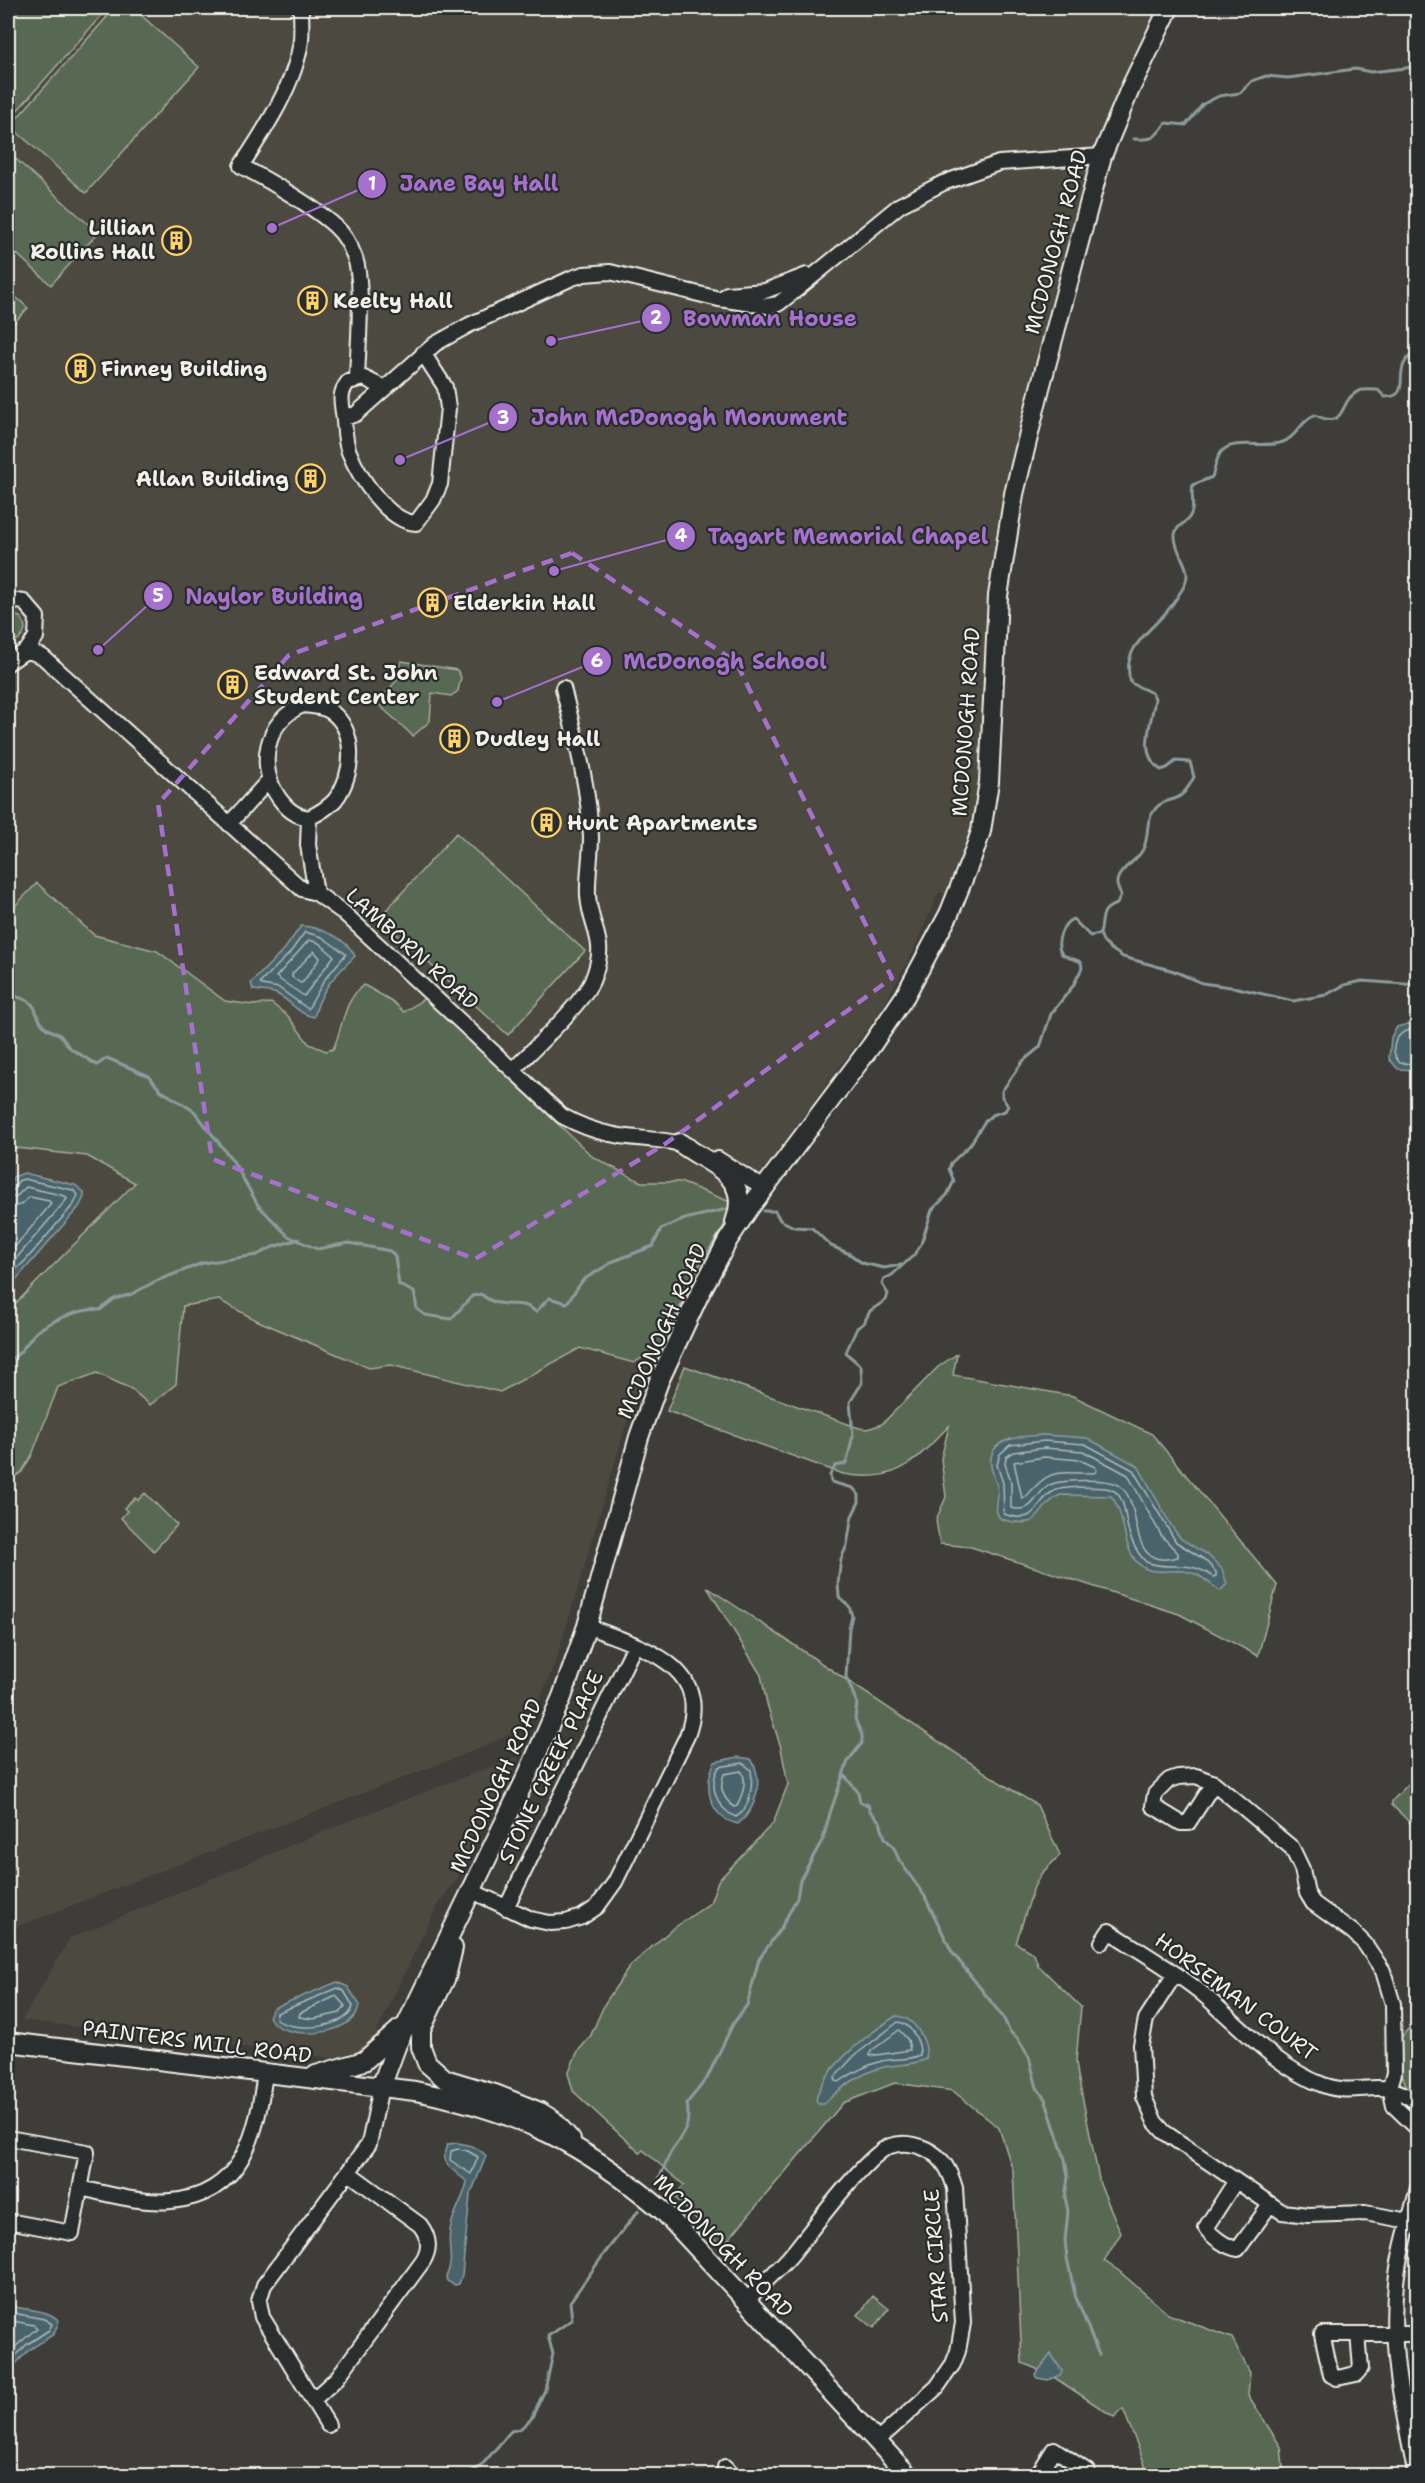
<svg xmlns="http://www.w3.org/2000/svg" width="1425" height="2483" viewBox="0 0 1425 2483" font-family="'Shantell Sans',sans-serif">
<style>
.built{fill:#4c4841}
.green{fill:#596952;stroke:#a6ad9d;stroke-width:1.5}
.water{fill:#48646c;stroke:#8d9c9e;stroke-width:1.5}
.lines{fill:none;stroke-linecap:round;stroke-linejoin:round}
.shore{stroke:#afb9b6;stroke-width:1.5}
.stream{stroke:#8d9c9e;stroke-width:3}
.minor-casing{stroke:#f4f1e8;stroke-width:18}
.major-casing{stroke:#f4f1e8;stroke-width:22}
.minor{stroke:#2a2d2e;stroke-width:14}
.major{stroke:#2a2d2e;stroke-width:18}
.marked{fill:none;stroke:#a571cd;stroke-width:4.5;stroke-dasharray:12 8;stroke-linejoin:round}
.labels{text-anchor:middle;stroke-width:4.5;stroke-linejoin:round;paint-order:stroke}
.poi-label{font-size:21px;font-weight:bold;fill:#f4f1e8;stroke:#2a2d2e;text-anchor:start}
.street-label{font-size:21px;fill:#f4f1e8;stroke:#2a2d2e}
.leader{fill:none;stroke:#a571cd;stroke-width:2}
.callout-dot{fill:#a571cd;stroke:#2a2d2e;stroke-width:2}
.mark-label{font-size:18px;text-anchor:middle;font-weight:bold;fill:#fff}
.callout-label{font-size:22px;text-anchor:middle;font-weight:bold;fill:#a571cd;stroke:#2a2d2e;stroke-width:4.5;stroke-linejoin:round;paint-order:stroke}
</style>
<rect width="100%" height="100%" fill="#3e3d39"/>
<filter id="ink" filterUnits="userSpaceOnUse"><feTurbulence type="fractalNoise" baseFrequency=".0167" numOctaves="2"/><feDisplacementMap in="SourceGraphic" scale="12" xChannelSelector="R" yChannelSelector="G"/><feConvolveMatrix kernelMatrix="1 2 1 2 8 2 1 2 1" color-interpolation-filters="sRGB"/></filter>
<g filter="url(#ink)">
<path class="built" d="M8 8H1164L1104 131 1022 438 983 778 976 826 950 896 939 892 911 956 880 1012 760 1175 762 1177 731 1221 696 1276 693 1274 680 1182H641L593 1157 425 999 404 1012 392 1001 345 1011 339 1036 332 1049 326 1051 309 1044 288 1016 271 1003 253 1005 225 1001 157 951 94 935 38 883 13 908 8 902Z
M8 1147 87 1156 135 1183 8 1311Z
M219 1300 256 1320 369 1368 391 1365 500 1392 581 1348 634 1363 661 1345 652 1355 629 1415 558 1655 534 1715 510 1734 481 1748 8 1930V1481L22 1472 32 1455 58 1387 97 1373 131 1389 176 1384 183 1306Z
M519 1756 457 1879 437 1906 374 2038 362 2053 342 2059 332 2058 22 2020 70 1938 346 1822Z"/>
<path class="green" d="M8 8H108L8 121Z
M115 8H133L199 67 86 193 10 126Z
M8 152 98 233 51 285 8 246Z
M8 290 28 308 8 329Z
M8 614 20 617C30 629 23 642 8 642Z
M401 661 457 670 461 677 458 691 451 696 432 693 430 721 413 736 377 703 397 680Z
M456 833 585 951 508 1035 379 918Z
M37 883 94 935 157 951 225 1001 253 1005 271 1003 288 1016 309 1044 326 1051 333 1049C343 1028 343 1000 364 985L392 1001 404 1012 425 998 593 1157 641 1182H680L733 1203 727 1221 694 1274 696 1276 661 1345 634 1363 580 1348 500 1392 391 1365 369 1368 256 1320 219 1300 183 1306 176 1384 150 1405 131 1389 97 1373 58 1387 32 1455 22 1472 8 1481V1311L135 1183 87 1156 8 1147V902L13 908Z
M957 1354 953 1375 1073 1396 1152 1434 1277 1585 1258 1656 1179 1614 971 1547 940 1544 936 1520 946 1497 941 1459 949 1426C914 1462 897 1484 843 1474L667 1411 685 1366 859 1428 868 1429 882 1424 938 1367Z
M145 1493 177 1525 154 1551 121 1518 127 1511 124 1508 135 1498 138 1500Z
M707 1587 1004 1785 1037 1805 1060 1855 1041 1874 1034 1887 1016 1943 1034 1954 1038 1965 1081 2007 1076 2061 1078 2076 1100 2184 1121 2233 1104 2261 1119 2271 1168 2314 1232 2338 1250 2373 1248 2395 1281 2447 1284 2475H1147L1144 2462 1123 2409 1114 2417 1049 2374 1022 2363 1013 2171 999 2128 953 2091 895 2083 843 2103 722 2247 674 2196 684 2185 643 2150 640 2153 573 2091 568 2073 578 2051 590 2037 605 2003 630 1966 671 1930 710 1903 718 1881 773 1823 788 1784 781 1748 767 1704 761 1675Z
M1417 1775V1830L1392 1805V1801Z
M1417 2019V2101C1398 2079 1400 2065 1401 2037Z
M873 2296 889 2309 874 2328 858 2315Z"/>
<path class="water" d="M301 926C319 927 347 938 355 956 334 977 322 987 314 1017 299 1015 291 1001 277 994 271 991 260 991 253 990L251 983 284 950Z
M1412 1023 1417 1025V1070L1398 1069 1389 1059 1391 1037 1397 1027Z
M24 1173 75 1185 84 1192V1197L79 1207 13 1283H8V1192L13 1177Z
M1044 1435 1087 1438 1138 1466 1172 1527 1181 1539 1208 1555 1222 1569 1227 1584 1220 1591C1208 1583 1199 1572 1184 1571 1166 1569 1149 1577 1136 1561 1121 1542 1126 1514 1111 1496L1060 1495C1034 1507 1046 1532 1001 1519 993 1512 998 1503 998 1493 998 1483 992 1475 991 1466 987 1436 1025 1436 1044 1435Z
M738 1757 751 1759C764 1780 757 1809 738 1824 709 1818 702 1785 715 1762Z
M337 1982 348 1987 359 2004C358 2037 281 2043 269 2017L273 2008Z
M896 2016C914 2016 929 2042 926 2059 912 2066 899 2064 884 2067 860 2073 841 2088 823 2104H818L816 2100C822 2068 870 2033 896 2016Z
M458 2143C469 2145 479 2147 486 2156L470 2196 462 2275 459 2284 455 2285 447 2281 446 2277C455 2258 447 2251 450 2231 452 2213 464 2199 467 2182 454 2170 437 2163 448 2144Z
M8 2306C22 2309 49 2309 59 2321L54 2334 29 2350 8 2372Z
M1051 2354 1062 2371 1060 2375 1048 2380 1037 2378 1035 2375Z"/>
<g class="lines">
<path class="shore" d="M305 932 322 937 346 954 325 979 308 1009 279 988 262 985 260 983 289 954Z
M309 940 319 943 334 956 304 996 276 977Z
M314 951 320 958 303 982 300 983 292 977V974Z
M1418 1030C1396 1027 1387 1050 1400 1063L1418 1064
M8 1191 14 1190 18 1181 24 1179 73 1190 78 1195 74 1204 26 1260 8 1277
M8 1199 17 1196 26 1187 65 1196 67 1199 8 1268
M8 1208 20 1205 30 1197 49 1201 51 1204 8 1255
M1044 1441 1085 1444 1133 1470 1176 1542 1205 1560 1216 1572V1576L1213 1577C1189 1558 1170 1572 1146 1562 1137 1553 1131 1541 1128 1529 1124 1514 1126 1490 1105 1488 1094 1487 1062 1486 1054 1491 1032 1503 1039 1526 1004 1514L1003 1483 997 1465 1000 1454 1010 1445Z
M1044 1448 1083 1451 1128 1475 1161 1535 1178 1553V1557C1124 1572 1146 1506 1120 1486 1110 1478 1058 1479 1048 1486 1032 1497 1035 1513 1011 1508V1481L1005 1464 1006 1457 1013 1452Z
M1044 1457 1080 1460 1095 1467 1097 1470 1094 1473C1058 1474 1051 1466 1026 1497L1022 1498 1014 1462Z
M743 1763 751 1770C753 1786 750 1809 736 1817 716 1808 708 1785 719 1767Z
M741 1771C748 1781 742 1795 737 1806L734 1807C722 1797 719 1788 724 1774Z
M338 1988 344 1991 353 2006C349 2029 291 2033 276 2019L277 2013Z
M336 1996 345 2006 340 2013 313 2019 299 2017 300 2013Z
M898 2022C911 2023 921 2043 920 2055 908 2061 895 2058 882 2061 867 2065 852 2073 839 2082L836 2081 835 2077 854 2056Z
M899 2030 908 2040 910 2050 870 2056 871 2051Z
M458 2149 468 2151 478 2157 471 2174 450 2160 451 2151Z
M8 2312 44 2319 52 2324 49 2330 26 2345 8 2364
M8 2320 34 2325 37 2328 8 2353"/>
<path class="stream" d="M1134 139C1155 140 1154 138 1166 123L1186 125 1203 104 1219 96 1240 93 1252 81 1266 76 1288 78 1355 69 1371 72 1406 68 1418 65
M1100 934 1104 943 1111 949 1123 957 1174 971 1202 983 1238 988 1293 1001 1326 995 1344 985 1362 981 1418 985
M8 986 11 987 17 997C41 1003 32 1013 44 1026 48 1031 56 1032 61 1036 64 1039 66 1044 69 1047 71 1049 94 1063 97 1065L107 1058 149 1076 160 1090 194 1111 233 1161 258 1205 288 1236 317 1249 349 1243 390 1251 395 1256 399 1285 414 1292 417 1309 425 1315 451 1319 472 1296 481 1294C503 1313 519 1296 536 1312L549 1298 567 1303 583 1280 614 1261 653 1246 661 1229 685 1219 727 1209
M764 1211H775L780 1220 794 1227 812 1228 831 1246 850 1254 862 1263 884 1268 901 1265
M8 1361C21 1353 22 1350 31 1338 42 1323 82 1307 100 1310L114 1299 132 1294 156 1281 203 1263 257 1255 273 1247 299 1239
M844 1775 858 1792 860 1802 868 1805 870 1811 880 1822 885 1838 894 1848 899 1860 924 1895 952 1952 1003 2017 1010 2032 1017 2038 1029 2057 1037 2088 1045 2099 1065 2159 1068 2177 1065 2197 1068 2211 1065 2241 1067 2258 1075 2295 1099 2355
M659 2178C664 2170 666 2160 671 2152 683 2133 691 2128 687 2103L707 2078 733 2024 747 2005 759 1959 781 1928 797 1898 800 1880 823 1839 830 1813 848 1761 862 1743V1735L855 1719 857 1703 846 1677 849 1628 852 1616 849 1606 839 1597 838 1583 841 1559 847 1545 852 1516 859 1502V1495L853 1488 831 1482 830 1475 835 1466 845 1464 847 1461 853 1435 850 1402 862 1383 861 1366 846 1353 847 1350 857 1328 864 1323 870 1311 886 1300 888 1294 882 1284 884 1279 892 1275 914 1255 921 1244 932 1210 947 1195 954 1181 949 1169 951 1163 970 1145 985 1121 992 1115 1005 1111 1008 1106 1002 1097V1091L1023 1061 1040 1047 1051 1014 1073 986 1082 968 1081 962C1075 959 1067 958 1062 954 1054 944 1063 922 1073 919L1090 936 1100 934C1104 919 1099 909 1117 904L1121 895C1119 890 1115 885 1118 878 1123 865 1139 861 1144 847 1150 832 1144 822 1156 808 1162 801 1169 801 1177 798 1185 794 1190 785 1194 777L1190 762 1176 761 1167 768 1161 770C1136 754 1153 720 1155 698L1152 693 1131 683C1121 654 1142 637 1161 618 1169 610 1177 598 1183 588 1195 568 1176 557 1175 537 1174 526 1186 524 1190 516 1196 506 1190 496 1193 485L1212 477C1215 469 1216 457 1222 451 1235 438 1265 449 1283 442 1297 437 1300 421 1315 415 1349 431 1337 400 1359 391 1364 389 1372 390 1378 390L1385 397C1409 397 1397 378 1404 364 1407 358 1412 354 1418 349
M458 2476 475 2470 481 2466 511 2431 520 2429 531 2419 545 2390 553 2354 548 2336 572 2320 570 2302 604 2254 639 2210"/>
<defs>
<path id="minor" d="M301 8C301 18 302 29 301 40 296 83 264 131 241 166 268 180 313 206 335 226 344 234 351 247 355 258 364 285 358 347 357 378
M727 294 765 291 807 275
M384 388 364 378 348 382C337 396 343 405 344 421 345 432 345 442 349 452 359 477 388 522 416 523L433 500 440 484 448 408 445 387 423 353
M344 418 356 414 435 344 469 325 572 278 584 274 610 272 719 299 767 306 778 304 796 290 900 205 943 183 999 163 1102 156
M8 600 24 602 37 617 36 637 27 650
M8 663 27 650 43 657 302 889 316 893 344 913 562 1116C577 1124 593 1131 610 1134 636 1140 663 1138 689 1146
M303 705C312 706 322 706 330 711 358 730 354 776 335 800 328 808 319 813 309 818 295 816 287 809 279 798 256 766 266 720 303 705Z
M309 818 308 845 316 893
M229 824 269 780
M513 1070C533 1049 581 1005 592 981 609 939 591 933 588 896 587 877 591 857 591 837 589 787 575 736 563 688
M718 1159 764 1188
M1214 1783 1188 1823H1181L1153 1806 1155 1794 1169 1780 1178 1777 1196 1776 1214 1783 1292 1848 1302 1869 1307 1893 1313 1903 1353 1932 1365 1944 1383 1971 1393 2004 1394 2073 1390 2087 1394 2106 1418 2129
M472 1891 531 1919 550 1923 566 1922 582 1917 597 1907 615 1882 687 1736C714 1664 639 1647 587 1626
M506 1908 635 1645
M1102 1942 1109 1931C1141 1952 1175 1971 1204 1995 1241 2027 1276 2067 1323 2085 1361 2099 1382 2073 1418 2104
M1175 1974 1146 2019 1141 2045 1144 2097 1155 2122 1164 2132 1282 2212 1308 2215 1365 2213 1409 2221
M8 2138 87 2152 72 2233 8 2221
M1235 2182 1208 2224 1206 2228C1212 2237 1228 2248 1238 2249L1270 2205
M80 2188C109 2194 141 2204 171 2201 244 2195 257 2132 265 2073
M747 2301C761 2284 778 2271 792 2254 811 2231 866 2155 890 2146 902 2142 915 2144 926 2149 943 2157 950 2171 955 2188L963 2323 958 2351 953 2364 937 2387 877 2441
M1358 2334 1361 2368 1356 2374 1337 2378 1331 2375 1322 2334H1418
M313 2400 337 2378 423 2261C431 2248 429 2237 420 2225L349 2173
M328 2425 262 2317 259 2301 264 2285 369 2144 381 2087
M725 2467 733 2476
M1037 2476 1054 2449 1087 2471 1084 2476
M1416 2476C1403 2410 1389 2350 1396 2283 1399 2251 1410 2219 1418 2188"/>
<path id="major" d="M680 1143C711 1166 752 1175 735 1222
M453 1948 446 1977 421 2029V2047L427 2063 445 2079 495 2094 540 2112 553 2120 571 2140
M8 2042 415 2091C519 2111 583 2143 663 2211L909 2476
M316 2075 364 2061 400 2029
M381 2087 397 2044 528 1774 562 1697 587 1626 639 1437 659 1381 699 1295 728 1240 750 1207 871 1046 905 996 949 914 974 852 981 831 989 782 998 596 1014 494 1040 388 1102 156 1130 89 1169 8"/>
</defs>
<use href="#minor" class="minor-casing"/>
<use href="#major" class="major-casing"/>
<use href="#minor" class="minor"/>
<use href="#major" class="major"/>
</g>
</g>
<path class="marked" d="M572 553 736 662 892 978 665 1144 475 1259 212 1159 158 804 289 655Z"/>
<defs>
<symbol id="building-ring" viewBox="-11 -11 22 22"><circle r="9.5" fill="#2a2d2e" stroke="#ffd166" stroke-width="1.5"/><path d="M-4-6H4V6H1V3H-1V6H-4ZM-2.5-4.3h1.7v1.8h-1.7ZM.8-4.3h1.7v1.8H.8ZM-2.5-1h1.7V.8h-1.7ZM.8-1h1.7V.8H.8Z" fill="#ffd166"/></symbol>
</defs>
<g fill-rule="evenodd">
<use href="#building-ring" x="160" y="224" width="33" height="33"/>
<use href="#building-ring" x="296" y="284" width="33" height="33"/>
<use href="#building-ring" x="64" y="352" width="33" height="33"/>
<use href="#building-ring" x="294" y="462" width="33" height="33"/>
<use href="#building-ring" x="416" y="586" width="33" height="33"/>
<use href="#building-ring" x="216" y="668" width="33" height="33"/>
<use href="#building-ring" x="438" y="722" width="33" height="33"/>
<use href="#building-ring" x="530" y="806" width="33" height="33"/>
</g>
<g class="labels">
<g class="poi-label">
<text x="155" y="235" text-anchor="end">Lillian<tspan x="155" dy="24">Rollins Hall</tspan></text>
<text x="333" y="308">Keelty Hall</text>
<text x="101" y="376">Finney Building</text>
<text x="289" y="486" text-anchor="end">Allan Building</text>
<text x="453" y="610">Elderkin Hall</text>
<text x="254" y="680">Edward St. John<tspan x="254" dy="24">Student Center</tspan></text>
<text x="475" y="746">Dudley Hall</text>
<text x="567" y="830">Hunt Apartments</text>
</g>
<g class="street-label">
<text transform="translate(1056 242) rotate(-75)" y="7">MCDONOGH ROAD</text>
<text transform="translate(966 722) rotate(-86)" y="7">MCDONOGH ROAD</text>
<text transform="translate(412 949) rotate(42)" y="7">LAMBORN ROAD</text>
<text transform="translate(662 1331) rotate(-66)" y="7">MCDONOGH ROAD</text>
<text transform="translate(551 1767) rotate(-64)" y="7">STONE CREEK PLACE</text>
<text transform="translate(496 1786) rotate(-65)" y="7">MCDONOGH ROAD</text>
<text transform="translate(1236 1997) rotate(37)" y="7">HORSEMAN COURT</text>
<text transform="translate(197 2042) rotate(7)" y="7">PAINTERS MILL ROAD</text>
<text transform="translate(723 2246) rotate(46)" y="7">MCDONOGH ROAD</text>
<text transform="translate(936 2256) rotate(-94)" y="7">STAR CIRCLE</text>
</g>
</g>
<path class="leader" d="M272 228L372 184M551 341L656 318M400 460L503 417M554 571L681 536M98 650L158 596M497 702L597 661"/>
<g class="callout-dot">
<circle cx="272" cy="228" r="6"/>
<circle cx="551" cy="341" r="6"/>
<circle cx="400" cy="460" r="6"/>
<circle cx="554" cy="571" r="6"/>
<circle cx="98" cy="650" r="6"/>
<circle cx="497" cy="702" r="6"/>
<circle cx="372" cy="184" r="15"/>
<circle cx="656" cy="318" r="15"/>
<circle cx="503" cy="417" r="15"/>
<circle cx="681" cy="536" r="15"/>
<circle cx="158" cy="596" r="15"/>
<circle cx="597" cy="661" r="15"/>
</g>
<g class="mark-label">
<text x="372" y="190">1</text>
<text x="656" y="324">2</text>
<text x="503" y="424">3</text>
<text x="681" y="542">4</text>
<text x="158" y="602">5</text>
<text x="597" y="667">6</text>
</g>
<g class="callout-label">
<text x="479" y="191">Jane Bay Hall</text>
<text x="770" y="326">Bowman House</text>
<text x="689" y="425">John McDonogh Monument</text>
<text x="848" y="544">Tagart Memorial Chapel</text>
<text x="274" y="604">Naylor Building</text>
<text x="725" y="669">McDonogh School</text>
</g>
<rect width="1425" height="2483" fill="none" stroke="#2a2d2e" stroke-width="30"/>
<rect x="15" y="15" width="1395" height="2453" fill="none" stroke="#f4f1e8" stroke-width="2" filter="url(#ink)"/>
</svg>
